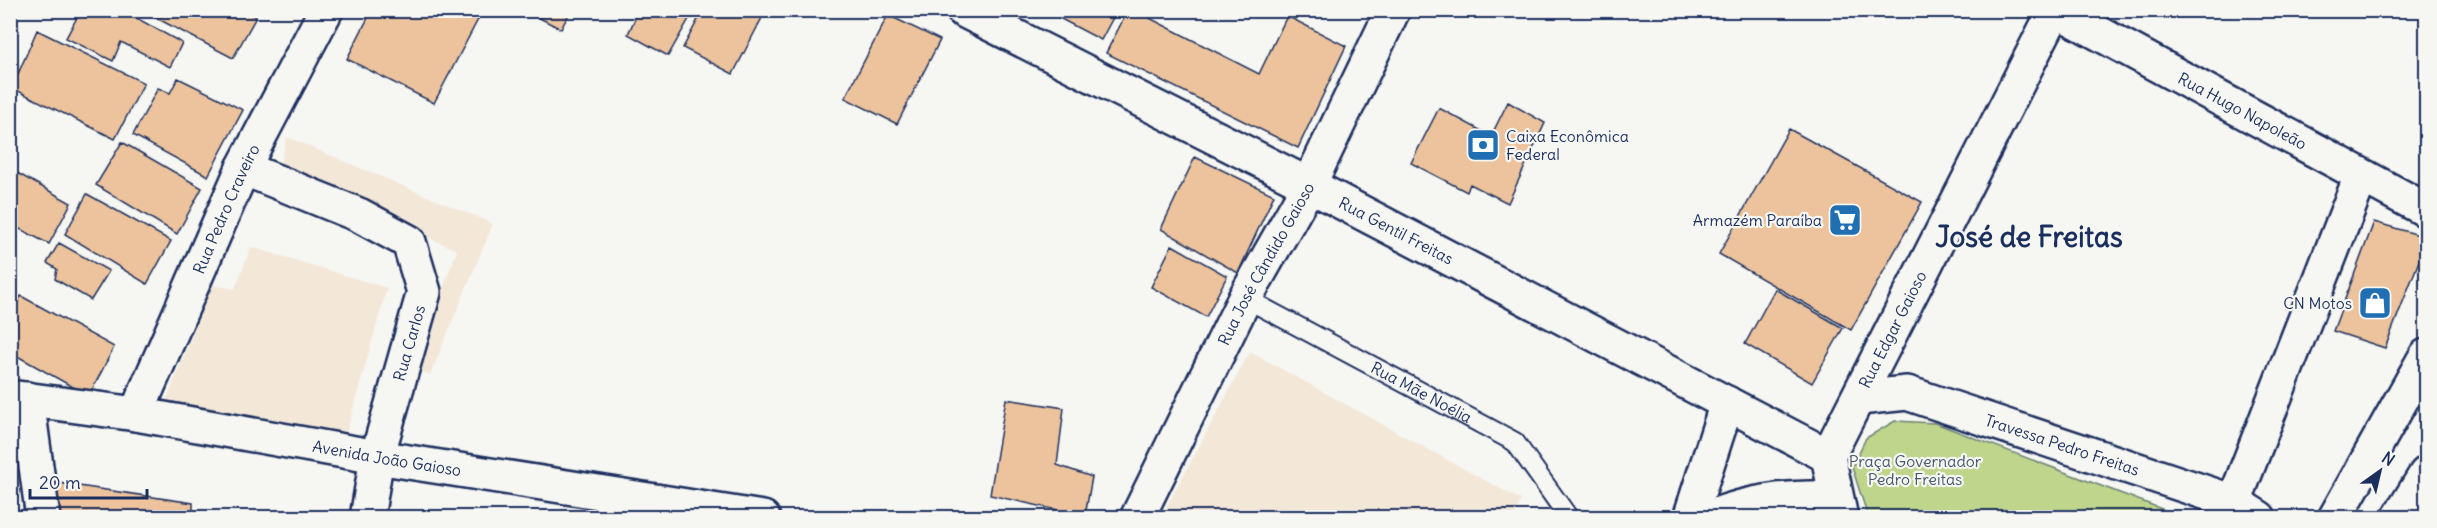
<svg xmlns="http://www.w3.org/2000/svg" width="2437" height="528" viewBox="0 0 2437 528" font-family="Delius,sans-serif">
<style>
.built{fill:#f3e7d8}
.green{fill:#bed58b;stroke:#6c8274;stroke-width:1.5}
.building{fill:#ecc39c;stroke:#1b2f5e;stroke-width:1.5}
.lines{fill:none;stroke-linecap:round;stroke-linejoin:round}
.service-casing{stroke:#1b2f5e;stroke-width:22}
.minor-casing{stroke:#1b2f5e;stroke-width:38}
.tertiary-casing{stroke:#1b2f5e;stroke-width:38}
.secondary-casing{stroke:#1b2f5e;stroke-width:38}
.service{stroke:#f6f6f2;stroke-width:18}
.minor{stroke:#f6f6f2;stroke-width:33}
.tertiary{stroke:#f6f6f2;stroke-width:33}
.secondary{stroke:#f6f6f2;stroke-width:33}
.labels{text-anchor:middle;stroke-width:4.5;stroke-linejoin:round;paint-order:stroke}
.street-label{font-size:16px;fill:#1b2f5e;stroke:#f6f6f2}
.poi-label{font-size:16px;fill:#1b2f5e;stroke:#f6f6f2;text-anchor:end}
.park-label{font-size:16px;fill:#445869;stroke:#f6f6f2}
.town-label{font-size:28px;font-weight:bold;fill:#1b2f5e;stroke:#f6f6f2}
</style>
<rect width="100%" height="100%" fill="#f6f6f2"/>
<filter id="ink" filterUnits="userSpaceOnUse"><feTurbulence type="fractalNoise" baseFrequency=".0167" numOctaves="2"/><feDisplacementMap in="SourceGraphic" scale="12" xChannelSelector="R" yChannelSelector="G"/><feConvolveMatrix kernelMatrix="1 2 1 2 8 2 1 2 1" color-interpolation-filters="sRGB"/></filter>
<g filter="url(#ink)">
<path class="built" d="M287 137 493 224 430 375 414 368 457 250 278 172Z
M251 247 387 288 344 441 164 407 212 285 235 289Z
M1250 352 1521 500 1514 517H1161Z"/>
<path class="green" d="M1895 421 1935 423 2183 517H1868L1852 467 1866 438Z"/>
<path class="building" d="M81 10H122L182 43 170 67 121 42 113 61 66 38Z
M141 10H243L256 17 233 58Z
M372 10H483L434 103 347 59Z
M524 10H571L561 29Z
M639 10H694L668 56 628 34Z
M703 10H766L733 74 683 48Z
M1044 10H1117L1101 40Z
M1128 10H1134L1259 74 1287 16 1346 46 1298 148 1106 53Z
M888 15 940 40 897 124 845 98Z
M37 30 144 83 115 139 12 88Z
M178 78 243 110 208 176 133 135 158 88 170 93Z
M1508 102 1545 123 1508 203 1470 184 1467 192 1411 163 1439 108 1491 136Z
M1789 129 1922 202 1851 330 1719 254Z
M122 142 202 188 177 234 96 185Z
M1195 157 1274 195 1238 273 1161 229Z
M10 169 71 203 49 244 10 224V207L14 198 10 196Z
M87 194 171 241 147 284 65 234Z
M2374 222 2426 237V243L2385 348 2333 331Z
M59 243 109 271 91 300 55 279 57 269 47 263Z
M1172 245 1227 276 1206 317 1151 287Z
M1775 289 1843 328 1812 383 1745 344Z
M21 296 114 347 89 396 10 352V314Z
M1006 399 1064 408 1057 465 1092 477 1085 516 990 495Z
M45 481 193 503V518H49Z"/>
<g class="lines">
<defs>
<g id="service">
<path id="s1" d="M1245 298 1515 442 1569 518"/>
</g>
<g id="minor">
<path d="M243 168 359 215 409 242 424 292 377 457 367 518"/>
<path id="s2" d="M10 397 136 414 377 457 763 518"/>
<path id="s3" d="M1859 398 1907 393 2234 502 2259 518"/>
<path d="M27 399 43 518"/>
<path id="s4" d="M136 414 243 168 326 10"/>
<path d="M2234 502 2361 176"/>
<path id="s5" d="M1137 518 1245 298 1309 185 1393 10"/>
<path d="M2399 518 2426 474"/>
</g>
<path id="tertiary" d="M1690 518 1727 403
M1708 518C1753 500 1789 497 1836 498"/>
<g id="secondary">
<path id="s6" d="M963 10 1309 185 1828 456"/>
<path id="s7" d="M2056 10 2426 210"/>
<path id="s8" d="M1828 456 2055 10"/>
<path d="M1828 456 1841 518"/>
<path d="M2335 518 2426 356"/>
</g>
</defs>
<use href="#service" class="service-casing"/>
<use href="#minor" class="minor-casing"/>
<use href="#tertiary" class="tertiary-casing"/>
<use href="#secondary" class="secondary-casing"/>
<use href="#service" class="service"/>
<use href="#minor" class="minor"/>
<use href="#tertiary" class="tertiary"/>
<use href="#secondary" class="secondary"/>
</g>
</g>
<defs>
<symbol id="bank-square" viewBox="-11 -11 22 22"><rect x="-9" y="-9" width="18" height="18" rx="4" fill="#1f6fb2" stroke="#f6f6f2"/><path d="M-6-4H6V4H-6ZM0-2.3a2.3 2.3 0 1 0 0 4.6a2.3 2.3 0 1 0 0-4.6Z" fill="#fff"/></symbol>
<symbol id="supermarket-square" viewBox="-11 -11 22 22"><rect x="-9" y="-9" width="18" height="18" rx="4" fill="#1f6fb2" stroke="#f6f6f2"/><path d="M-6-5.5h2.5l.6 2H6L4.5 2H-2.5L-4.4-4H-6ZM-1.5 3.2a1.3 1.3 0 1 0 .1 0ZM3 3.2a1.3 1.3 0 1 0 .1 0Z" fill="#fff"/></symbol>
<symbol id="shop-square" viewBox="-11 -11 22 22"><rect x="-9" y="-9" width="18" height="18" rx="4" fill="#1f6fb2" stroke="#f6f6f2"/><path d="M-5-2.5h2.3a2.7 3.5 0 0 1 5.4 0H5L5.5 6h-11ZM-1.5-2.5h3a1.5 2.3 0 0 0-3 0Z" fill="#fff"/></symbol>
</defs>
<g fill-rule="evenodd">
<use href="#bank-square" x="1464" y="126" width="38" height="38"/>
<use href="#supermarket-square" x="1826" y="201" width="38" height="38"/>
<use href="#shop-square" x="2356" y="284" width="38" height="38"/>
</g>
<g class="labels">
<g class="street-label">
<text dy="6" stroke="none"><textPath href="#s7" startOffset="212">Rua Hugo Napoleão</textPath></text>
<text dy="6" stroke="none"><textPath href="#s4" startOffset="224">Rua Pedro Craveiro</textPath></text>
<text dy="6" stroke="none"><textPath href="#s6" startOffset="486">Rua Gentil Freitas</textPath></text>
<text dy="6" stroke="none"><textPath href="#s5" startOffset="285">Rua José Cândido Gaioso</textPath></text>
<text dy="6" stroke="none"><textPath href="#s8" startOffset="142">Rua Edgar Gaioso</textPath></text>
<text transform="translate(409 343) rotate(-74)" y="6">Rua Carlos</text>
<text dy="6" stroke="none"><textPath href="#s1" startOffset="200">Rua Mãe Noélia</textPath></text>
<text dy="6" stroke="none"><textPath href="#s3" startOffset="212">Travessa Pedro Freitas</textPath></text>
<text dy="6" stroke="none"><textPath href="#s2" startOffset="382">Avenida João Gaioso</textPath></text>
</g>
<g class="poi-label">
<text x="1506" y="142" text-anchor="start">Caixa Econômica<tspan x="1506" dy="18">Federal</tspan></text>
<text x="1822" y="226">Armazém Paraíba</text>
<text x="2352" y="309">CN Motos</text>
</g>
<g class="park-label">
<text x="1915" y="467">Praça Governador<tspan x="1915" dy="18">Pedro Freitas</tspan></text>
</g>
<g class="town-label">
<text x="2029" y="247">José de Freitas</text>
</g>
</g>
<rect width="2437" height="528" fill="none" stroke="#f6f6f2" stroke-width="36"/>
<rect x="18" y="18" width="2401" height="492" fill="none" stroke="#1b2f5e" stroke-width="2" filter="url(#ink)"/>
<g transform="translate(2380 471) rotate(34)" stroke="#f6f6f2" stroke-width="4.5" paint-order="stroke">
<path d="M0-4.5L10 22L0 15L-10 22Z" fill="#1b2f5e"/>
<text y="-9" font-size="16" font-weight="bold" text-anchor="middle" fill="#1b2f5e">N</text>
</g>
<path d="M30 489v9h117v-9" fill="none" stroke="#1b2f5e" stroke-width="3"/>
<text x="39" y="489" font-size="18" fill="#1b2f5e" stroke="#f6f6f2" stroke-width="4.5" paint-order="stroke">20 m</text>
</svg>
